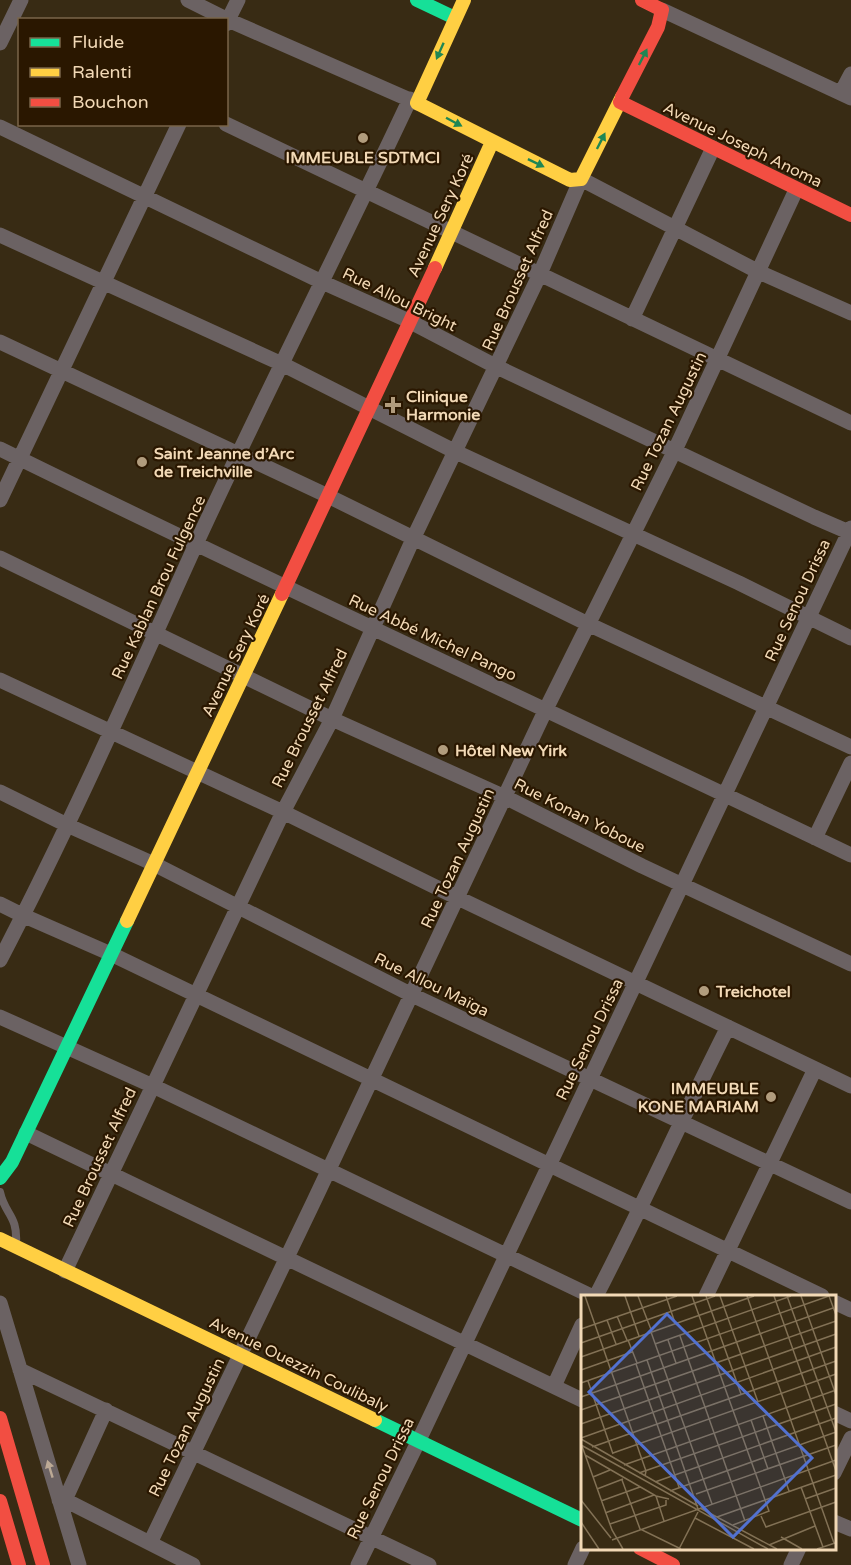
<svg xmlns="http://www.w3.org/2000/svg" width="851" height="1565" viewBox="0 0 851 1565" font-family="'Varela Round',sans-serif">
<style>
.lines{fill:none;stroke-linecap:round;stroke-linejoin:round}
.lane{stroke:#6b6263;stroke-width:8}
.street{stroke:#6b6263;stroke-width:15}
.fast{stroke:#16e098;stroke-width:14}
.slow{stroke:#ffcf43;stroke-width:14}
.jam{stroke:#f24e42;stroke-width:14}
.oneway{fill:#1f8654}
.oneway2{fill:#bca995}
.poi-dot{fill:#b19c7d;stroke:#2a1700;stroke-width:2}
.labels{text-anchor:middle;stroke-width:4.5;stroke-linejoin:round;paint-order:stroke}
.street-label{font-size:16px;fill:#f2d9b6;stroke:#2a1700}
.poi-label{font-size:16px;font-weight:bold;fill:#f2d9b6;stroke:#2a1700;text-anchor:start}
.inset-road{fill:none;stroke:#827155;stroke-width:1.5}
.view{fill:#5271d0;fill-opacity:0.15;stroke:#5271d0;stroke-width:3}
.inset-edge{fill:none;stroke:#f2d9b6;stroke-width:3}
</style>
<rect width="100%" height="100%" fill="#382b14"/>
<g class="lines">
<path class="lane" d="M0 1192C5 1215 18 1215 16 1244"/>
<path class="street" d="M188 0 228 20 417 103
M662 10 851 98
M226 24 238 0
M0 43 21 0
M841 93 851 74
M226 124 851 423
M0 127 322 282 409 321 497 367 814 517 851 533
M0 235 282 364 456 452 739 583 851 638
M632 319 713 148
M0 342 328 496 588 624 851 747
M0 449C282 588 568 719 851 855
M0 500 179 124
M0 558 332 719 505 797 642 866 851 964
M0 680 283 812 458 898 851 1086
M0 792 67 825 154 864 412 995 851 1202
M815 838 851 763
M0 904 22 915 111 954 822 1296
M0 960C71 824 133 683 196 544 265 394 340 248 410 99
M0 1017 153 1086 591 1296
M26 1133 582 1400
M65 1271 283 812 332 719 413 539 539 276 581 179 759 272 851 313
M596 1296C642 1207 683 1116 728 1027
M706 1296 815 1069
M834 1302 851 1310
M0 1303 79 1565
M20 1370 429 1565
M554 1386 582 1325
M834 1413 851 1421
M834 1473 851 1438
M59 1500H65L193 1565
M65 1500 106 1410
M834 1522 851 1529
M150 1543 314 1201 546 709 675 450 796 190
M358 1565 419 1440 851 528
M575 1565 583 1548
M791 1565 799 1548"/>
<path class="fast" d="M417 0 455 18
M0 1178 12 1162 127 921
M375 1420 582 1520"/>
<path class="slow" d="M464 0 417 103 570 180 581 179 622 97
M435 268 492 142
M127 921 282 594
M0 1239 375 1420"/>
<path class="jam" d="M622 97 658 27 662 10 642 0
M620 102 851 215
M282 594 435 268
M0 1418 43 1565
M0 1501 19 1565
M640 1548 673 1565"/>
</g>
<defs><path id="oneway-solid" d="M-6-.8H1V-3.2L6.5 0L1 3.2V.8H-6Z" transform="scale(1.5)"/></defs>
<g class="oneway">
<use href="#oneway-solid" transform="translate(440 51) rotate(114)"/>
<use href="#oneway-solid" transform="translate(643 57) rotate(-63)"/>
<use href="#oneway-solid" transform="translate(454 122) rotate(28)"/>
<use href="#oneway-solid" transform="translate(601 141) rotate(-63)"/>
<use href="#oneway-solid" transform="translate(536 163) rotate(26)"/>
</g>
<use class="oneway2" href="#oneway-solid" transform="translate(50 1469) rotate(-107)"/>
<g class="poi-dot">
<circle cx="363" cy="138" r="6"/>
<path d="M390 396h6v6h6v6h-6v6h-6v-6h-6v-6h6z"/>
<circle cx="142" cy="462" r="6"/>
<circle cx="443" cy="750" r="6"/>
<circle cx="704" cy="991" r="6"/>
<circle cx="771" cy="1097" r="6"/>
</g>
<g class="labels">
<g class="street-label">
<text transform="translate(743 144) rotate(26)" y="6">Avenue Joseph Anoma</text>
<text transform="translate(440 215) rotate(-65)" y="6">Avenue Sery Koré</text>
<text transform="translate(517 280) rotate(-66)" y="6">Rue Brousset Alfred</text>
<text transform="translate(400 299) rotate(26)" y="6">Rue Allou Bright</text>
<text transform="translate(668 421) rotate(-64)" y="6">Rue Tozan Augustin</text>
<text transform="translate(158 587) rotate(-65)" y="6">Rue Kablan Brou Fulgence</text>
<text transform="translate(797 600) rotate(-65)" y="6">Rue Senou Drissa</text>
<text transform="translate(433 637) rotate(25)" y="6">Rue Abbé Michel Pango</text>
<text transform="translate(235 655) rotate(-64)" y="6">Avenue Sery Koré</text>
<text transform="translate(309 718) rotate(-64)" y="6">Rue Brousset Alfred</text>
<text transform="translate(580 815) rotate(27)" y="6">Rue Konan Yoboue</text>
<text transform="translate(457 858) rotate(-65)" y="6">Rue Tozan Augustin</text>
<text transform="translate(432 984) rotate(26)" y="6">Rue Allou Maïga</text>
<text transform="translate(589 1039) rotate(-64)" y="6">Rue Senou Drissa</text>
<text transform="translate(99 1157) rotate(-65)" y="6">Rue Brousset Alfred</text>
<text transform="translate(299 1364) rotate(26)" y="6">Avenue Ouezzin Coulibaly</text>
<text transform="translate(186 1427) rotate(-64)" y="6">Rue Tozan Augustin</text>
<text transform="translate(380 1478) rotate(-64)" y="6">Rue Senou Drissa</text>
</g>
<g class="poi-label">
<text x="363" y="163" text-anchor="middle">IMMEUBLE SDTMCI</text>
<text x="406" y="402">Clinique<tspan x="406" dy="18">Harmonie</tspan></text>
<text x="154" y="459">Saint Jeanne d’Arc<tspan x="154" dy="18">de Treichville</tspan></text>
<text x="455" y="756">Hôtel New Yirk</text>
<text x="716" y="997">Treichotel</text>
<text x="759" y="1094" text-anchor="end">IMMEUBLE<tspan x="759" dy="18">KONE MARIAM</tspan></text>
</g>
</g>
<g transform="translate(581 1295)">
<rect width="255" height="255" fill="#382b14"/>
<path class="inset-road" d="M4 1 65 176 64 181M44 1 58 41M57 1 71 37M85 1 94 28M111 1 188 216 152 230M125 1 160 99M139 1 177 107M166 1 253 248M193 1 255 176M206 1 255 137M220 1 255 100M248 1 255 20M36 21 46 45M26 25 35 49M0 34 96 1M70 37 131 209M99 41 164 226M47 45 56 68M87 45 95 68M0 48 134 1M74 49 210 1M0 62 173 1M66 65 117 214M55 69 98 192M0 75 51 57M7 86 32 159M0 88 248 1M0 102 252 13M0 115 255 26M182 121 208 196M170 125 187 174M0 129 255 39M0 143 255 52M0 144 117 211M0 150 187 254M1 151 31 235 42 254M11 152 255 66M32 158 255 79M4 160 75 201 88 204M43 170 255 95M58 178 255 109M12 182 29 175M41 185 59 234 100 254M74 187 255 123M220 192 242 252M16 194 42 184M89 196 255 137M115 199 255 150M75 201 83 226M224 204 255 193M0 205 30 243M20 206 59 192M119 213 196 254M24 218 73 200M180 221 185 232 255 207M136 222 255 180M114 223 173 254M0 227 18 254M29 229 85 210V205M200 242 221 254M31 245 255 165M188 250 234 231M98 254 117 217M236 254 254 248"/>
<path class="view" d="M86 19 231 163 152 242 8 97Z"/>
<rect width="255" height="255" class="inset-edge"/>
</g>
<rect x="18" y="18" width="210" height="108" fill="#2a1700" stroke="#7a6549" stroke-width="1.5"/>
<rect x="30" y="38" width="30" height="9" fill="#16e098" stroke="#7a6549" stroke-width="1.5"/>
<text x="72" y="48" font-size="18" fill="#f2d9b6">Fluide</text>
<rect x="30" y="68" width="30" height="9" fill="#ffcf43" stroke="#7a6549" stroke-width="1.5"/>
<text x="72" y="78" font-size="18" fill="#f2d9b6">Ralenti</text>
<rect x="30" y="98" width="30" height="9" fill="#f24e42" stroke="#7a6549" stroke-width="1.5"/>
<text x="72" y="108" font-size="18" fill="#f2d9b6">Bouchon</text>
</svg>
